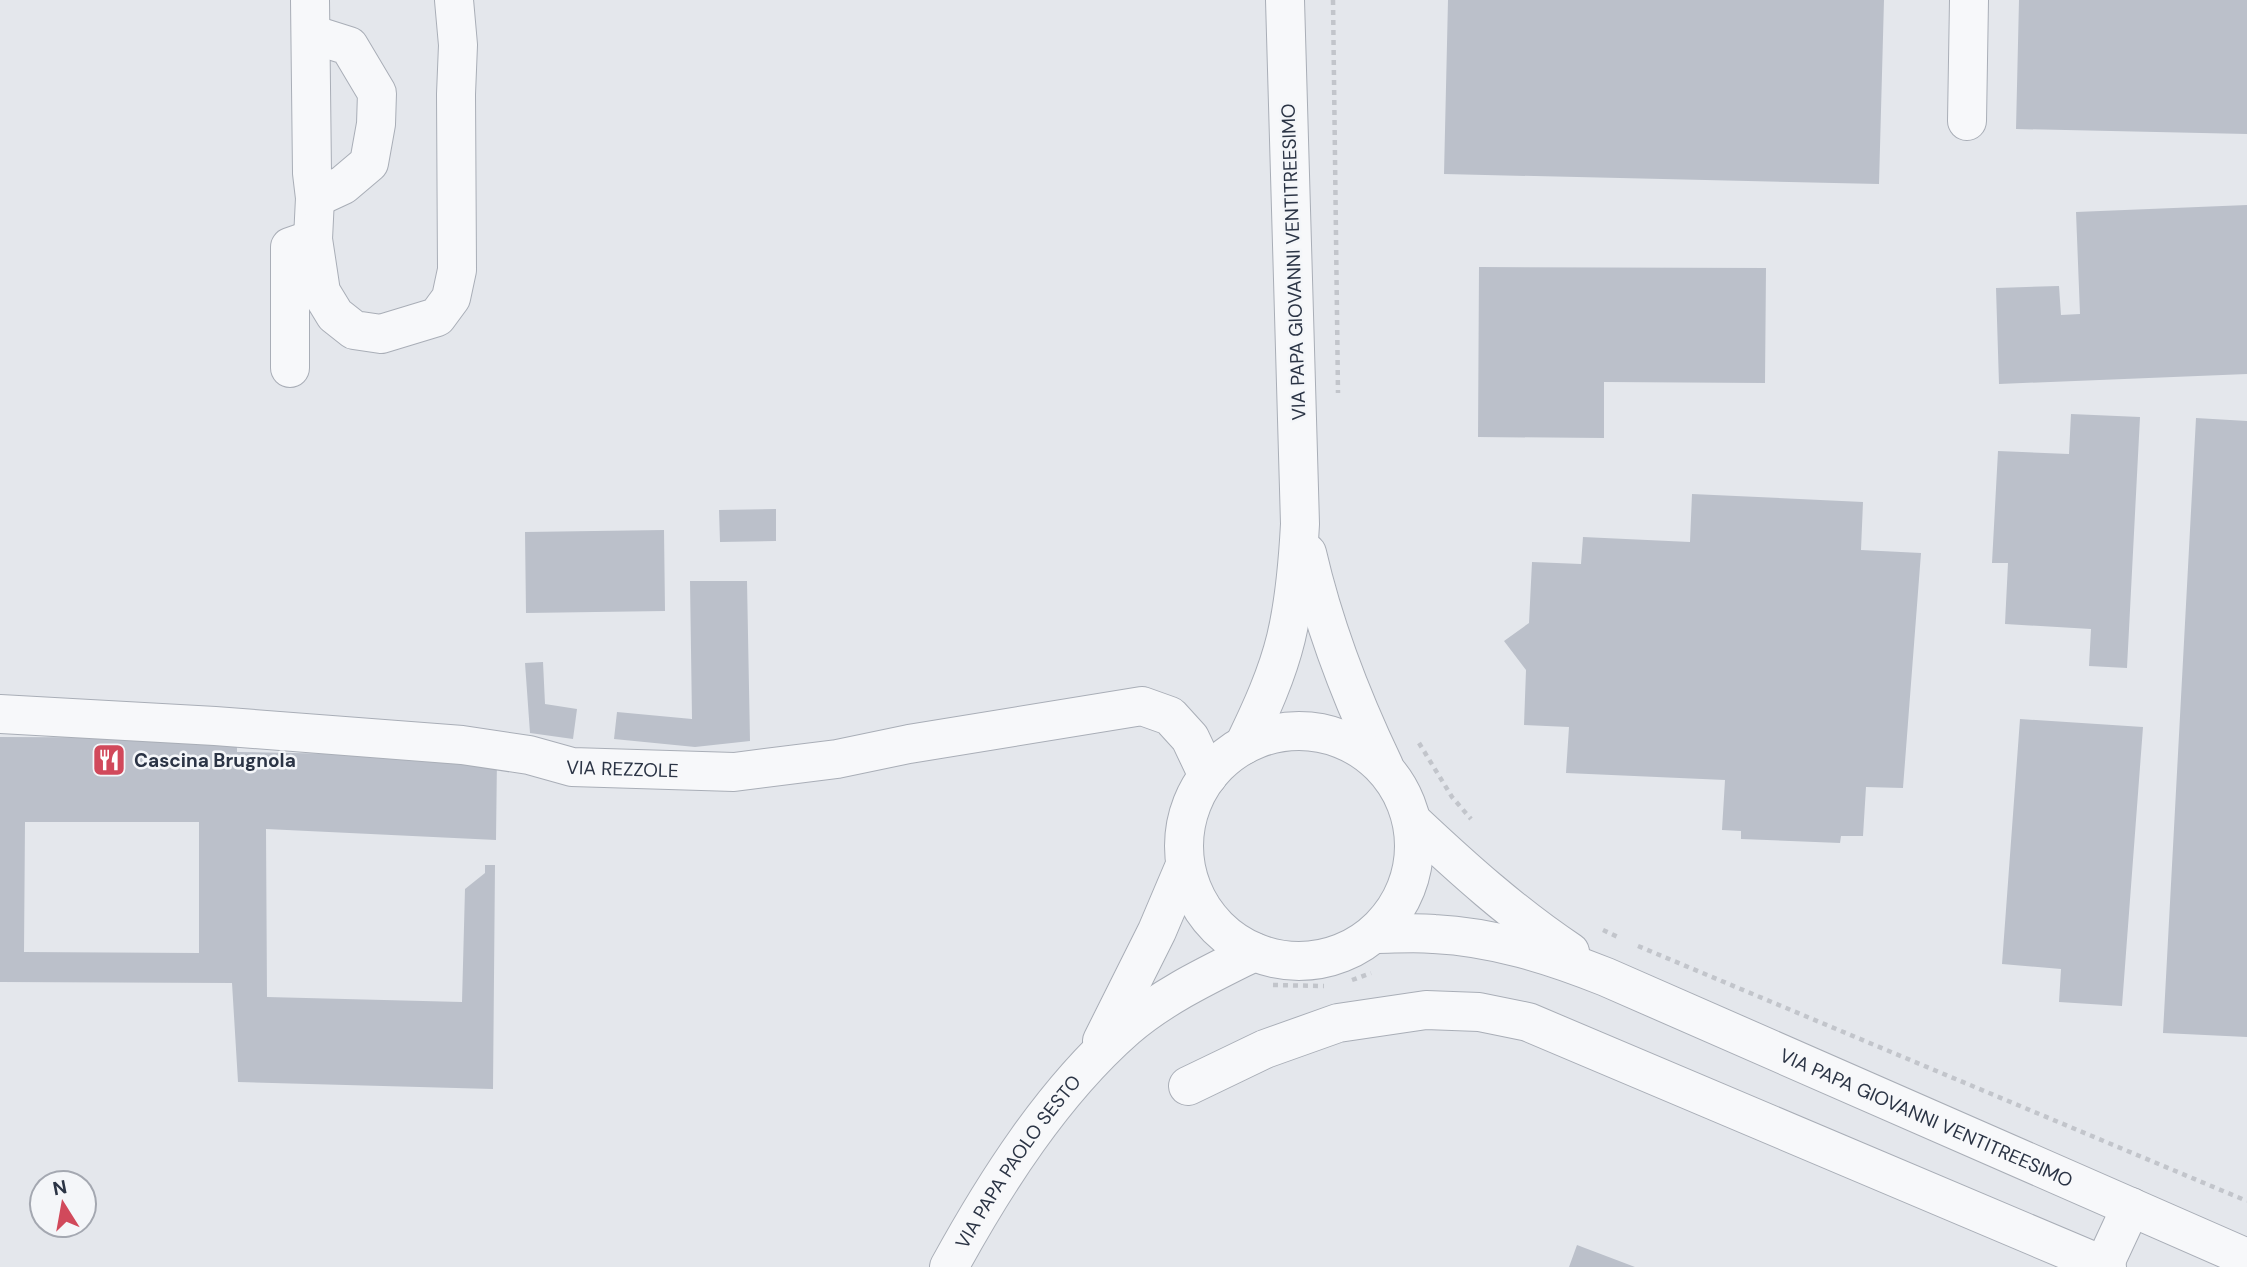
<svg xmlns="http://www.w3.org/2000/svg" width="2247" height="1267" viewBox="0 0 2247 1267" font-family="'DM Sans',sans-serif">
<style>
.building{fill:#bbc0ca;fill-rule:evenodd}
.lines{fill:none;stroke-linecap:round;stroke-linejoin:round}
.minor-casing{stroke:#a9aeb7;stroke-width:40}
.path{stroke:#c2c5cb;stroke-width:4.5;stroke-dasharray:5 5;stroke-linecap:butt}
.minor{stroke:#f7f8fa;stroke-width:38}
.labels{text-anchor:middle;stroke-width:5;stroke-linejoin:round;paint-order:stroke}
.street-label{font-size:19px;fill:#2b3445;stroke:#f4f6f9}
.poi-label{font-size:19px;font-weight:bold;fill:#2b3445;stroke:#f4f6f9;text-anchor:start}
</style>
<rect width="100%" height="100%" fill="#e4e7ec"/>
<path class="building" d="M1448 0H1884L1879 184 1444 174Z
M2019 0H2247V134L2016 129Z
M2247 205V374L1999 384 1996 288 2059 286 2061 315 2080 314 2076 212Z
M1479 267 1766 268 1765 383 1604 382V438L1478 437Z
M2071 414 2140 417 2127 668 2089 666 2091 629 2005 624 2008 563H1992L1998 451 2069 454Z
M2196 418 2247 421V1037L2163 1033Z
M1692 494 1863 502 1861 550 1921 553 1903 788 1866 787 1863 836H1841L1840 843 1741 839V831L1722 830 1725 780 1566 773 1569 727 1524 725 1526 670 1504 641 1529 623 1532 562 1581 564 1583 537 1690 542Z
M776 509V541L720 542 719 510Z
M664 530 665 611 526 613 525 532Z
M690 581H747L750 741 695 747 614 739 617 712 692 719Z
M543 662 545 704 577 709 573 739 530 733 525 663Z
M2020 719 2143 727 2122 1006 2059 1002 2061 969 2002 964Z
M0 737 237 738V752L497 757 496 840 266 829 267 997 462 1002 465 889 485 873V865H495L493 1089 238 1082 232 983 0 982ZM25 822H199V953L24 952Z
M1577 1245 1635 1267H1569Z"/>
<g class="lines">
<defs>
<g id="minor">
<path d="M310 0 312 173 315 198 313 239 321 292 335 315 354 330 381 334 437 317 451 298 457 270 456 94 458 45 454 0"/>
<path d="M311 34 349 46 377 93 376 124 369 163 343 185 315 198"/>
<path d="M1967 121 1969 0"/>
<path d="M290 368V247L313 239"/>
<path d="M1307 553C1324 627 1351 697 1384 766"/>
<path id="s1" d="M0 714 215 726 462 745 529 755 572 767 734 772 837 759 909 744 1142 706 1170 716 1190 738 1208 776"/>
<circle cx="1299" cy="846" r="115"/>
<path d="M1244 745C1261 710 1277 675 1286 638 1295 600 1298 562 1300 524L1285 0"/>
<path d="M1412 821C1462 868 1513 914 1570 952"/>
<path id="s2" d="M1374 934C1394 934 1414 932 1434 934 1494 937 1551 955 1606 977L2247 1258"/>
<path d="M1102 1041 1157 931 1185 865"/>
<path d="M1188 1086 1265 1049 1338 1023 1426 1010 1479 1012 1528 1022 2107 1267"/>
<path d="M2104 1265 2131 1207"/>
<path id="s3" d="M949 1267C995 1183 1053 1092 1126 1028 1163 996 1210 974 1254 952"/>
</g>
</defs>
<use href="#minor" class="minor-casing"/>
<path class="path" d="M1333 0 1338 393
M1419 743 1452 797 1471 819
M1603 930 1620 938
M1638 946 2247 1201
M1352 980 1371 973
M1273 985 1324 986"/>
<use href="#minor" class="minor"/>
</g>
<defs>
<symbol id="restaurant-square" viewBox="-11 -11 22 22"><rect x="-9" y="-9" width="18" height="18" rx="4" fill="#d1495b" stroke="#f4f6f9"/><path d="M-5-6h1v4h1v-4h1v4h1v-4h1v5L-1.5 .5V6h-2V.5L-5-1ZM5-6V6H3V1.5H1.5Q1.5-4 5-6Z" fill="#fff"/></symbol>
</defs>
<g fill-rule="evenodd">
<use href="#restaurant-square" x="90" y="741" width="38" height="38"/>
</g>
<g class="labels">
<g class="street-label">
<text transform="translate(1293 262) rotate(-92)" y="7">VIA PAPA GIOVANNI VENTITREESIMO</text>
<text dy="7" stroke="none"><textPath href="#s1" startOffset="626">VIA REZZOLE</textPath></text>
<text dy="7" stroke="none"><textPath href="#s2" startOffset="588">VIA PAPA GIOVANNI VENTITREESIMO</textPath></text>
<text dy="7" stroke="none"><textPath href="#s3" startOffset="126">VIA PAPA PAOLO SESTO</textPath></text>
</g>
<g class="poi-label">
<text x="134" y="767">Cascina Brugnola</text>
</g>
</g>
<g transform="translate(63 1204) rotate(349)"><circle r="33" fill="#f4f6f9" stroke="#a4a8b1" stroke-width="2"/>
<path d="M0-5L12 26L0 18L-12 26Z" fill="#d1495b"/>
<text y="-10" font-size="19" font-weight="bold" text-anchor="middle" fill="#2b3445">N</text>
</g>
</svg>
